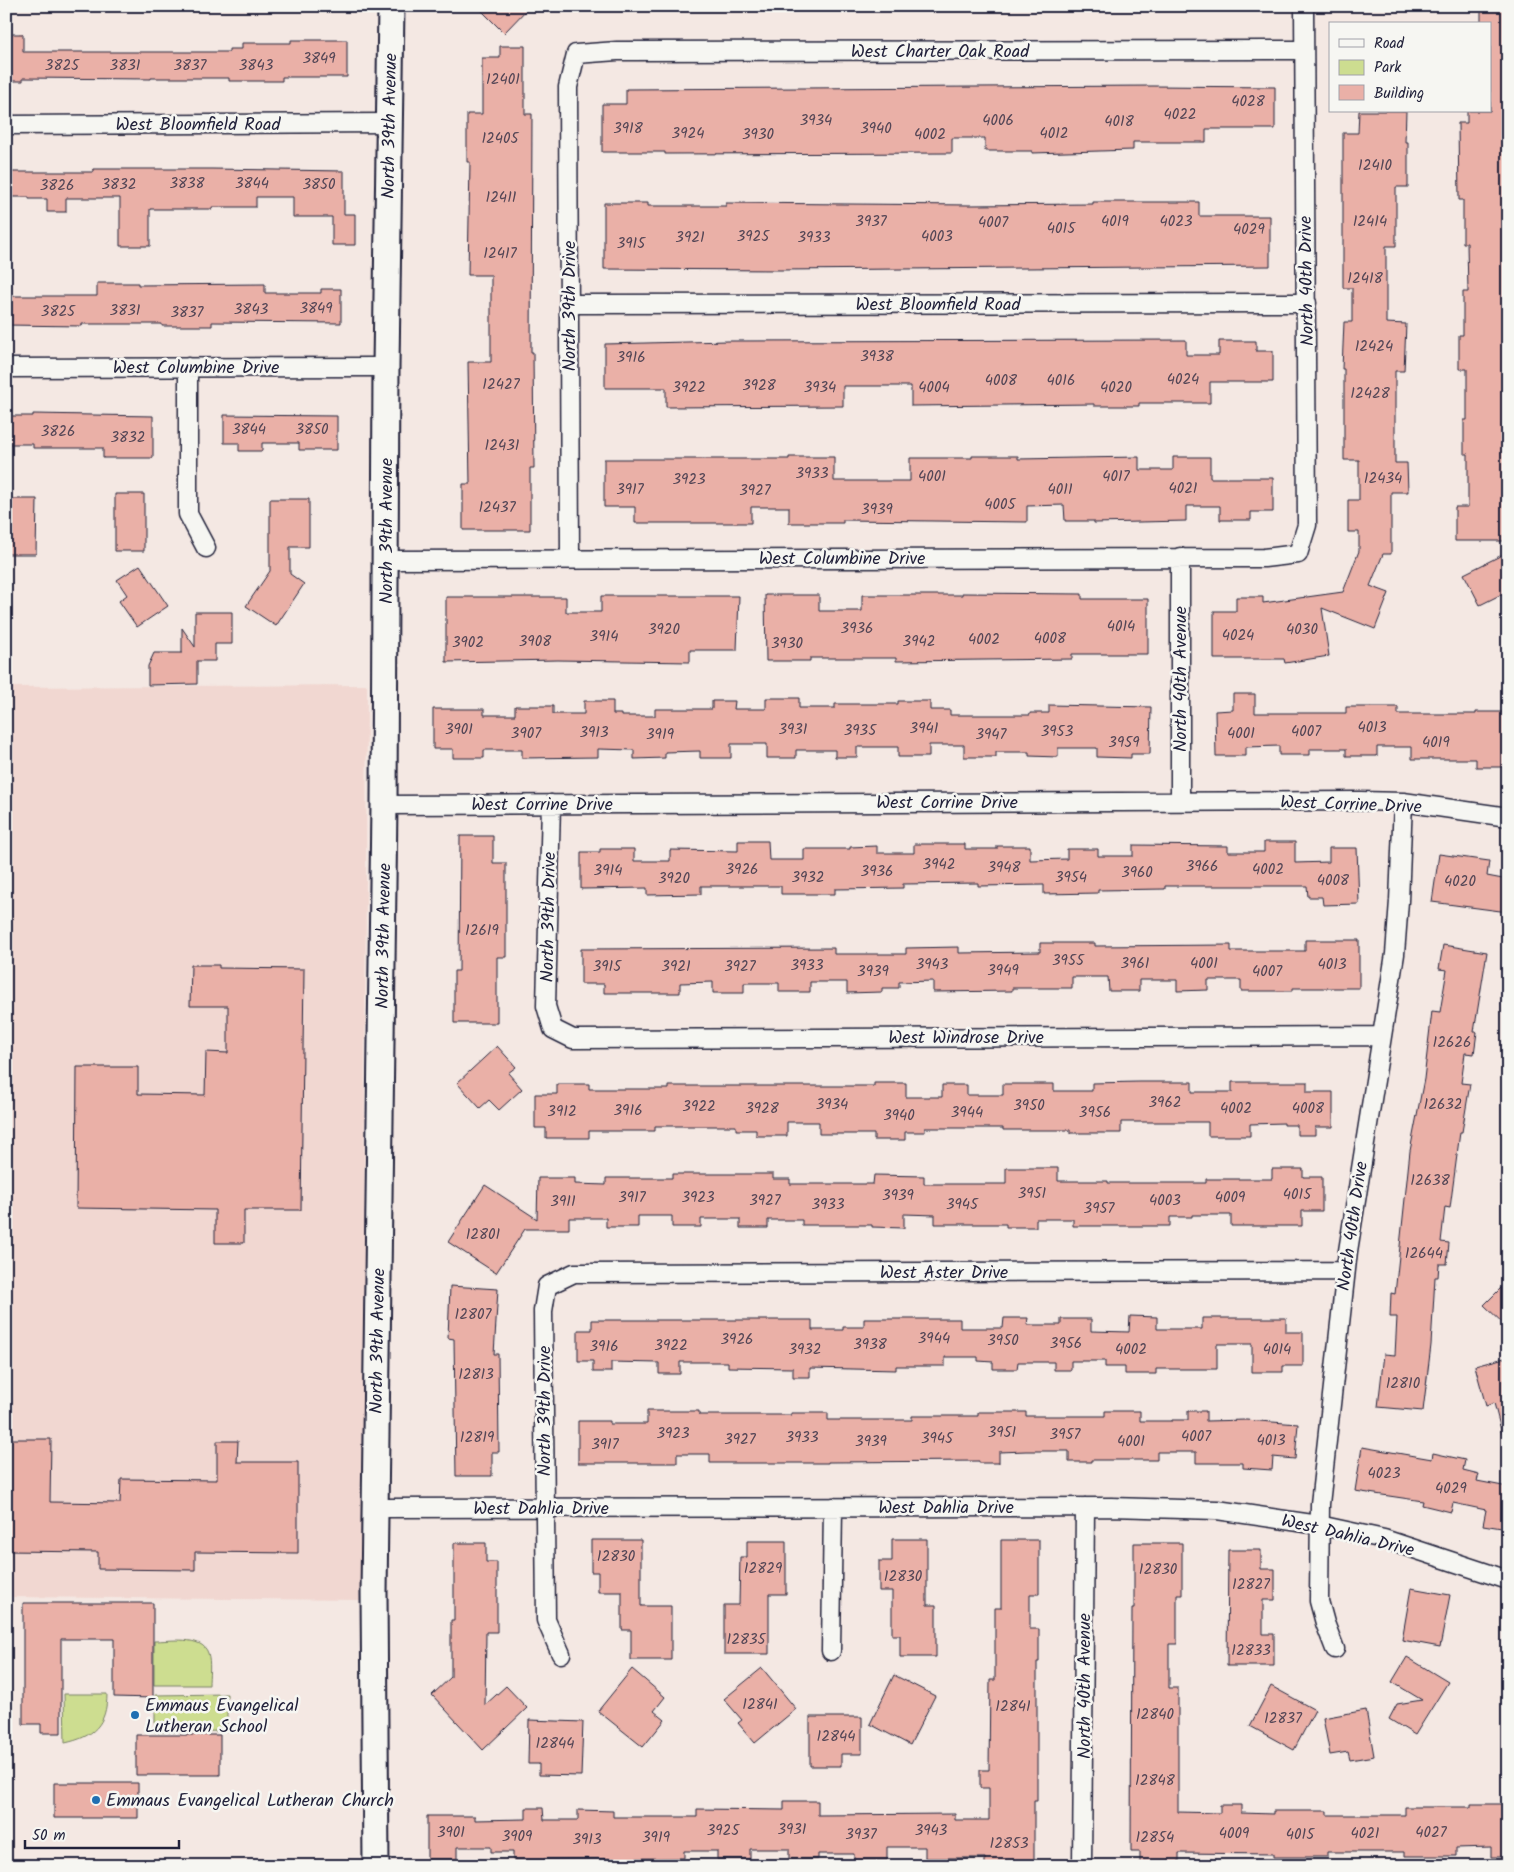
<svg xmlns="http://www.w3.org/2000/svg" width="1514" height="1872" viewBox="0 0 1514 1872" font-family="Kalam,sans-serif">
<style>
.built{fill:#f1d7d1}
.green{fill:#cddd90;stroke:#788066}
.building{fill:#eab0a7;stroke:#22223b}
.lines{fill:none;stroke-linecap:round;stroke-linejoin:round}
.street-casing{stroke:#22223b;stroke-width:21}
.secondary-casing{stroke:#22223b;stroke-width:29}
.street{stroke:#f6f6f2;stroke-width:18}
.secondary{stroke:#f6f6f2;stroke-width:25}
.poi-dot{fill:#1f6fb2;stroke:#f6f6f2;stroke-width:2}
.labels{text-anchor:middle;stroke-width:5;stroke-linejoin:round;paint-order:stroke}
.number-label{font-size:15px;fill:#544656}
.street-label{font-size:18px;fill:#22223b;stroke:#f6f6f2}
.poi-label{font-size:18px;fill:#22223b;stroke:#f6f6f2;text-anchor:start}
</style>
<rect width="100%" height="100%" fill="#f4e8e3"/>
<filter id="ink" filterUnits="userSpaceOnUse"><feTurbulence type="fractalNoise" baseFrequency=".02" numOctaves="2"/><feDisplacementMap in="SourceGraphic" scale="10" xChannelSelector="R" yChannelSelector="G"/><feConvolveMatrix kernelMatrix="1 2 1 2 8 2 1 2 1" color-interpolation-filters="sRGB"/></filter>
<g filter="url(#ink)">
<path class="built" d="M367 685 362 1600 6 1597V687Z"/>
<path class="green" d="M154 1641C169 1641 202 1635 208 1653 211 1662 209 1676 209 1685H154Z
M64 1694H107C107 1725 93 1737 65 1743Z
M227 1694V1731L155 1732V1695Z"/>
<path class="building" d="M477 6H530L504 33Z
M1481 6H1508V541H1455V507H1468V454H1464V420H1467V369H1459V335H1463V292H1468L1467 243H1463V200H1459L1458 123H1467V111H1490V24H1481Z
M6 34H23V52H229V49H242V43H291V40H347V77H282V81H229V78H151V79L23 78V81H6Z
M500 46H525V114H532L531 352H533L534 468H530V530H463V484H470L468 362H491V275H468L470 162H467V114H482V58H500Z
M1153 86 1275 87V129H1206V142H1133V150L1032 153V151H985V138H952V153L665 154V152H602V104H626V89Z
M1359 111H1406L1405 142H1408V187H1396V246H1386V323L1406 324 1404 371H1395V463H1407L1408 492H1391V554H1383L1370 586 1389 593 1375 629 1322 608 1329 656 1285 663 1284 659H1214V611H1236V597H1263V603L1343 592 1359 551V532H1348V500H1359V460H1344V369H1342L1344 322H1352V288H1343V133H1358Z
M93 169H212L344 171V214H355V245H332V217H293V197H256V207H212V209H150V246H120V198H66V212H47V199H29V197H6V172H93Z
M1093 202H1199V216H1270V266L780 270 604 269V203H648V206H726V203L971 205 1093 204Z
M97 283H138V285L265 284V293H321V289H341V323L212 322V326H162V324H82V326L6 325V296H97Z
M1186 340V355H1219V341H1256V351H1273V382H1210V403H1139V406H1094V404L911 406V386H843V406L666 407V388H605V344L728 341Z
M33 414 153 416V458H103V448H33V444H6V416H33Z
M224 415 337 416V450H299V443H262V451H239V443H224Z
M972 456H1018V459L1139 457V470H1173V457H1210V478H1273V512H1251V520H1220V506H1186V521L1094 523V521H1065L1064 505 1027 506V522L843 520V523H789V507H751V523H635V507H604V459H789V457H834V481H910V458H972Z
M115 494H144V551H115Z
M6 499H37L36 554H6Z
M270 499H309V547H290V574L304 584 276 626 246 606 270 571Z
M1508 552V591L1480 605 1464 574Z
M140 565 168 606 137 627 119 601 127 595 117 580Z
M962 593 1082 594V599H1148V654H1072V659L896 661V658H810V661H766L765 595H819V611H862V595H962Z
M601 596H739L737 650H690V662L558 660 446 662V597H566V612H601Z
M195 612H232V644H215V661H197V684L148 685V666L154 653H182V628L195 647Z
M1233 694H1255V713H1346V707H1398V714H1476V712H1507L1508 767H1476V759H1412V747H1377V756H1346V749H1310V755H1279V746L1246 747V756H1216L1215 711 1233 710Z
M766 698H799V708H835V704H898V701H930V710H950V715H1030V713H1049V705L1151 707 1150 754H1131V758L1097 757V748H1058V757L1029 756V752H996V757H964V745H929V757H898V747H857V757H835V750H796V758H767V744H731V758H700V751L665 752V758L634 759V750L598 749V757L522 758V750H484V758H453V749H433V709H484V715H515V706H553V714H584V701H613V714H621V716H655V709H712V701H735L734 709H766Z
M460 836H493V863H506V957H497V1023H454V971H459Z
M738 841H768L769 860H804V849H850V847L877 846V853H914V844H965V849H997V846H1030V860L1067 859V849H1098V856H1133V845L1228 846V852H1264V842H1295V863L1329 862V848H1357L1359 904 1323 905 1322 897H1308L1307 886H1165V889L1098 890V893L1044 894V885L978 886V883L903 884V888L835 889V894H781V886H701V894L647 895V888L581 889V852H600V849H634V861H670V850L738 851Z
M1439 854 1489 861 1487 876 1508 880V912L1432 902Z
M1305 940H1359V988H1293V991H1241V980H1208V990L1177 991V980H1139V991H1109L1108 977H1072V988H1012V991L933 992V981L899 982V988H882V992L847 993V982H810V992H779V983H744V993H713V982L680 983V993H604V984H581V949L834 948V954H906V948L959 947V953L1040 952V943H1095V946L1231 945V951H1305Z
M1443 945 1487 952 1474 1032H1477L1474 1054 1465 1053 1461 1083 1470 1084 1462 1132H1460L1450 1208 1445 1207 1441 1242 1449 1243 1447 1264H1439L1438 1277H1435L1431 1345 1423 1411 1378 1407 1384 1354 1395 1355 1397 1317H1390L1391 1293 1395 1294 1410 1151 1424 1079 1432 1011 1440 1012 1447 970 1439 969Z
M191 965H219V968L304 969 301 1210H244V1243H215V1210L76 1208 77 1067H138V1094L205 1095 206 1052 228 1053V1006H190Z
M497 1046 516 1067 508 1073 522 1089 499 1110 489 1100 480 1108 457 1083Z
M1139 1082H1192V1092H1232V1082H1307V1092H1333V1127H1315V1135H1297V1125H1284V1123L1250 1124V1136H1208V1122H1121V1133H1070V1130H1003V1128H925V1132H905V1140H874V1134H819V1122H787V1136H756V1130H736V1126H655V1131H589V1138H546V1128H535V1094H557V1084H589V1089H669V1086H874V1083H906V1097H942V1085H967V1095H1003V1084H1054V1091H1092V1083Z
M1006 1168H1058V1181H1108V1183H1206V1179H1272V1169H1303V1177H1322V1211H1302V1226H1231V1215H1192V1217H1170V1226H1073V1219H1036V1227H1006V1224H935V1215L904 1214V1228L872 1227V1225H802V1220H768V1228H740V1219H701V1227H672V1216H638V1227H606V1218H569V1229H525L496 1273 448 1242 485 1185 537 1219 538 1178H575V1184L606 1185V1178H672V1174H773V1179H790V1184H873L874 1175 924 1176V1184H1006Z
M1508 1281V1328L1484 1305Z
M450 1286 498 1289 494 1354H498L499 1452H492V1476H456L454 1339 448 1338Z
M1130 1316 1157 1317V1329H1202V1318H1286V1332H1303V1366H1283V1372H1252V1344H1217V1369H1156V1374H1125V1367H1105V1361H1071V1370H1054V1362H1018L1017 1369H993V1362L978 1361V1357H945V1366H896V1370L810 1368V1377H793V1368L728 1367V1362H680V1374H659V1363L611 1362V1372H593V1361H578V1330H592V1320H812V1330H843V1327H864V1319H960V1328H1003L1004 1318H1028L1027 1325H1061V1319H1091V1331L1129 1332Z
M1508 1357V1434H1502L1494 1403 1486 1406 1475 1366Z
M647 1411H699V1415H791V1413H828V1420H912V1416H978V1412H1026V1416H1105V1411H1140V1421H1172V1420H1188V1411H1206V1421L1246 1420 1298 1424 1295 1459 1273 1457 1272 1470 1243 1468V1463H1196V1452H1157V1460H1091V1462H1069V1451H1026L999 1452V1463H979V1461L828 1462V1463H710V1454H677V1463H578V1421H610V1424H647Z
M6 1439H51L50 1502 120 1503 121 1479 217 1480V1441H238L237 1462H298V1553L195 1552V1570L98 1569V1552L6 1551Z
M1362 1447 1432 1459 1433 1453 1465 1460 1463 1470 1479 1474 1477 1481 1508 1487V1529L1483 1525 1486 1510 1453 1503 1451 1512 1422 1505 1423 1501 1355 1491Z
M892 1539H927V1605H936V1657H900V1635H892V1591H879V1561H892Z
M591 1540H641V1606H671V1660H631V1630H622V1592H598V1572H591Z
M1001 1540H1039V1594H1030V1629H1039V1662H1037V1801H1034V1866H985V1858H925V1847H887V1860H854V1854H818V1859H789V1849H750V1859H717V1851H684V1858L544 1859V1860H513V1852H491V1847H457V1859H427V1816H475V1820L526 1819V1808H543L544 1820H578V1810L613 1811V1817H697V1809L784 1810V1801H818V1815L955 1814V1820H989V1788H980V1770H989L990 1680H995V1608H1001Z
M747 1541H786V1594H769V1654H724V1605H739L740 1557H747Z
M454 1543H486V1562H497V1632H486L485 1705 506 1686 527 1708 483 1750 432 1695 451 1677V1620H454Z
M1134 1543H1182V1595H1177V1644H1169V1688H1178V1812L1220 1813V1805H1241V1813L1273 1814V1811H1327V1815H1405V1807H1471V1804H1508V1857H1491V1847L1456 1848V1856H1405V1852H1327V1857H1273V1854L1179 1853V1866H1140V1852H1131L1132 1608H1134Z
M1228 1550H1261V1569H1275V1600H1263V1634H1274V1666H1227Z
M1411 1588 1450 1595 1440 1647 1402 1640Z
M23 1603H153V1698L114 1697V1639H61V1733H41V1724H23Z
M1407 1657 1448 1682 1415 1735 1389 1719 1397 1704 1422 1700 1392 1682Z
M762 1668 796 1709 755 1743 738 1723 742 1720 724 1699Z
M632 1669 665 1697 654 1711 665 1720 643 1747 598 1711Z
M894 1675 935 1696 910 1745 870 1724Z
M1271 1686 1315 1710 1294 1750 1250 1726Z
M1366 1710 1374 1756 1350 1760 1348 1752 1330 1755 1323 1718Z
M810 1717H862V1754H841V1766H810Z
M529 1720 583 1722 581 1776 539 1775V1764H528Z
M136 1735H220V1775H136Z
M54 1783H138V1818H54Z"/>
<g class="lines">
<defs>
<path id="street" d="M6 125 389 123
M569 304 1307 303
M188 367V514L206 548
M6 368 386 367
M1180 557V801
M570 559 568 87 576 54 617 51 1304 50
M385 560 1264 558 1298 554 1307 525 1304 6
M551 804 546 1006 553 1029 573 1039 1381 1036
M384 805 1360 801 1403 802 1508 817
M375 1508 1111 1507 1217 1510 1319 1525 1384 1539 1508 1580
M1335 1649 1325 1623 1319 1601 1320 1504 1348 1251 1395 954 1399 901 1403 802
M831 1651 833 1507
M561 1654 546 1620 543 1311 547 1286 574 1273 1345 1271
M1082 1866 1085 1507"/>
<path id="secondary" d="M376 1866 374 1593 384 805 386 367 391 6"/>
</defs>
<use href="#street" class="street-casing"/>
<use href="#secondary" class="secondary-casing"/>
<use href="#street" class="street"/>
<use href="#secondary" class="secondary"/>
</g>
</g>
<g class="poi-dot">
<circle cx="135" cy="1715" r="5"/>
<circle cx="96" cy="1800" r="5"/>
</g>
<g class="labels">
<g class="number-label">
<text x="319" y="63">3849</text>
<text x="62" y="70">3825</text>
<text x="125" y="70">3831</text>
<text x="190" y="70">3837</text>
<text x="256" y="70">3843</text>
<text x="503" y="84">12401</text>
<text x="1248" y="106">4028</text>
<text x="1180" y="119">4022</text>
<text x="816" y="125">3934</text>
<text x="998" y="125">4006</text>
<text x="1119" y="126">4018</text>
<text x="628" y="133">3918</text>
<text x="876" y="133">3940</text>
<text x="688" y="138">3924</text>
<text x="1054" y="138">4012</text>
<text x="758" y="139">3930</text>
<text x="930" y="139">4002</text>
<text x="500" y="143">12405</text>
<text x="1375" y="170">12410</text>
<text x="187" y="188">3838</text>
<text x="252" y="188">3844</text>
<text x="119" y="189">3832</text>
<text x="319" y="189">3850</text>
<text x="57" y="190">3826</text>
<text x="501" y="202">12411</text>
<text x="871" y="226">3937</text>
<text x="1115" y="226">4019</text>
<text x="1176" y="226">4023</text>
<text x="1370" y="226">12414</text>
<text x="993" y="227">4007</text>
<text x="1061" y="233">4015</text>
<text x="1249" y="234">4029</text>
<text x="753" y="241">3925</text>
<text x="937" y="241">4003</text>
<text x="690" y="242">3921</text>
<text x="814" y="242">3933</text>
<text x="631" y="248">3915</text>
<text x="500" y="258">12417</text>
<text x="1365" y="283">12418</text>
<text x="316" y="313">3849</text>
<text x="251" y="314">3843</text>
<text x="125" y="315">3831</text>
<text x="58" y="316">3825</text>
<text x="187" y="317">3837</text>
<text x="1374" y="351">12424</text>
<text x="877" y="361">3938</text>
<text x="631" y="362">3916</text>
<text x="1183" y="384">4024</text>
<text x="1001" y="385">4008</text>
<text x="1061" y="385">4016</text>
<text x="501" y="389">12427</text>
<text x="759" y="390">3928</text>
<text x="689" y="392">3922</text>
<text x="820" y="392">3934</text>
<text x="934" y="392">4004</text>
<text x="1116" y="392">4020</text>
<text x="1370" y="398">12428</text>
<text x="249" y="434">3844</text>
<text x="312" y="434">3850</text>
<text x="58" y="436">3826</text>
<text x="128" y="442">3832</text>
<text x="502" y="450">12431</text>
<text x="812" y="478">3933</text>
<text x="932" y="481">4001</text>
<text x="1116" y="481">4017</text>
<text x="1383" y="483">12434</text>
<text x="689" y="484">3923</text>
<text x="1183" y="493">4021</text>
<text x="630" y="494">3917</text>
<text x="1060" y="494">4011</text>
<text x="755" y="495">3927</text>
<text x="1000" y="509">4005</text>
<text x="497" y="512">12437</text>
<text x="877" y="514">3939</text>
<text x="1121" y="631">4014</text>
<text x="857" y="633">3936</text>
<text x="664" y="634">3920</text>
<text x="1302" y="634">4030</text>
<text x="1238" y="640">4024</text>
<text x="604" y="641">3914</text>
<text x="1050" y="643">4008</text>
<text x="984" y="644">4002</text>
<text x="535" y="646">3908</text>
<text x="919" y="646">3942</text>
<text x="468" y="647">3902</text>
<text x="787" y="648">3930</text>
<text x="1372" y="732">4013</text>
<text x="924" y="733">3941</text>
<text x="459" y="734">3901</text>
<text x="793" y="734">3931</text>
<text x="860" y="735">3935</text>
<text x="1057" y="736">3953</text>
<text x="1306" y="736">4007</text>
<text x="594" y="737">3913</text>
<text x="526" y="738">3907</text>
<text x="1241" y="738">4001</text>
<text x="660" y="739">3919</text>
<text x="991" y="739">3947</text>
<text x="1124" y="747">3959</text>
<text x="1436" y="747">4019</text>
<text x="939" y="869">3942</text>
<text x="1202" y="871">3966</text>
<text x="1004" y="872">3948</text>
<text x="742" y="874">3926</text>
<text x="1268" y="874">4002</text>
<text x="608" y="875">3914</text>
<text x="877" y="876">3936</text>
<text x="1137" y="877">3960</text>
<text x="808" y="882">3932</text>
<text x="1071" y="882">3954</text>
<text x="674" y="883">3920</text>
<text x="1333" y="885">4008</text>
<text x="1460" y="886">4020</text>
<text x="482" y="935">12619</text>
<text x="1068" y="965">3955</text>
<text x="1135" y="968">3961</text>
<text x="1204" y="968">4001</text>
<text x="932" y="969">3943</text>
<text x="1332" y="969">4013</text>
<text x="807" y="970">3933</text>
<text x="607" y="971">3915</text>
<text x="676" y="971">3921</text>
<text x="740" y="971">3927</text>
<text x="1003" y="975">3949</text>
<text x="873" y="976">3939</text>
<text x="1267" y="976">4007</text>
<text x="1452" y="1047">12626</text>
<text x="1165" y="1107">3962</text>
<text x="832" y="1109">3934</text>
<text x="1443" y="1109">12632</text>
<text x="1029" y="1110">3950</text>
<text x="699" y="1111">3922</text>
<text x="762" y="1113">3928</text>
<text x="1236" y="1113">4002</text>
<text x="1308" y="1113">4008</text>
<text x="628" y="1115">3916</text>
<text x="562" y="1116">3912</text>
<text x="967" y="1117">3944</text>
<text x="1095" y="1117">3956</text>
<text x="899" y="1120">3940</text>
<text x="1430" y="1185">12638</text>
<text x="1032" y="1198">3951</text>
<text x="1297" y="1199">4015</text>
<text x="898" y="1200">3939</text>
<text x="632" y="1202">3917</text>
<text x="698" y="1202">3923</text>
<text x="1230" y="1202">4009</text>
<text x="765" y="1205">3927</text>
<text x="1165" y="1205">4003</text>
<text x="563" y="1206">3911</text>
<text x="828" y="1209">3933</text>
<text x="962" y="1209">3945</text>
<text x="1099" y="1213">3957</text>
<text x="483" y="1239">12801</text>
<text x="1424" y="1258">12644</text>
<text x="473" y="1319">12807</text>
<text x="934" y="1343">3944</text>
<text x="737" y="1344">3926</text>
<text x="1003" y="1345">3950</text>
<text x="1066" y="1348">3956</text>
<text x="870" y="1349">3938</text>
<text x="671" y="1350">3922</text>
<text x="604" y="1351">3916</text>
<text x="805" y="1354">3932</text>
<text x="1131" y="1354">4002</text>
<text x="1277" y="1354">4014</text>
<text x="476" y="1379">12813</text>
<text x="1403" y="1388">12810</text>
<text x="1002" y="1437">3951</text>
<text x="673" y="1438">3923</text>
<text x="1065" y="1439">3957</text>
<text x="1196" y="1441">4007</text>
<text x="477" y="1442">12819</text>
<text x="802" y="1442">3933</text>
<text x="937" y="1443">3945</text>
<text x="740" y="1444">3927</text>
<text x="1271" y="1445">4013</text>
<text x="871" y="1446">3939</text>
<text x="1131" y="1446">4001</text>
<text x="605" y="1449">3917</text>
<text x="1384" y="1478">4023</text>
<text x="1451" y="1493">4029</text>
<text x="616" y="1561">12830</text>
<text x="763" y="1573">12829</text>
<text x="1158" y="1574">12830</text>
<text x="903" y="1581">12830</text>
<text x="1251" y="1589">12827</text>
<text x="746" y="1644">12835</text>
<text x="1251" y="1655">12833</text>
<text x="760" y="1709">12841</text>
<text x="1013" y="1711">12841</text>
<text x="1155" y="1719">12840</text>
<text x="1283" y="1723">12837</text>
<text x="836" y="1741">12844</text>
<text x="555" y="1748">12844</text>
<text x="1155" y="1785">12848</text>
<text x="792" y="1834">3931</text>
<text x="723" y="1835">3925</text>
<text x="931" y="1835">3943</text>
<text x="451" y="1837">3901</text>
<text x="1431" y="1837">4027</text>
<text x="1234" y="1838">4009</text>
<text x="1365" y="1838">4021</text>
<text x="861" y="1839">3937</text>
<text x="1300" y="1839">4015</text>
<text x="517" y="1841">3909</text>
<text x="656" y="1842">3919</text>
<text x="1155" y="1842">12854</text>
<text x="587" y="1844">3913</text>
<text x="1009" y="1848">12853</text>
</g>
<g class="street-label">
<text x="940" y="57">West Charter Oak Road</text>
<text x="198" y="130">West Bloomfield Road</text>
<text transform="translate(389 126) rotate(-89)" y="6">North 39th Avenue</text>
<text transform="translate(1306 281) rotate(-91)" y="6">North 40th Drive</text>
<text x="938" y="310">West Bloomfield Road</text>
<text transform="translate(569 306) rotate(-90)" y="6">North 39th Drive</text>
<text x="196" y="373">West Columbine Drive</text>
<text transform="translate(386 531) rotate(-90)" y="6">North 39th Avenue</text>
<text x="842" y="564">West Columbine Drive</text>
<text transform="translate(1180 679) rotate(-90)" y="6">North 40th Avenue</text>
<text x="947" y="808">West Corrine Drive</text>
<text x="542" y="810">West Corrine Drive</text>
<text transform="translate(1351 804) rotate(2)" y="6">West Corrine Drive</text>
<text transform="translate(548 917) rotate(-89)" y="6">North 39th Drive</text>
<text transform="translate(383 936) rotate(-89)" y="6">North 39th Avenue</text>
<text x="966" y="1043">West Windrose Drive</text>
<text transform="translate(1352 1226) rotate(-82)" y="6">North 40th Drive</text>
<text x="944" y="1278">West Aster Drive</text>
<text transform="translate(377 1341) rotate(-89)" y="6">North 39th Avenue</text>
<text transform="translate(544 1411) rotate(-90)" y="6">North 39th Drive</text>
<text x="946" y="1513">West Dahlia Drive</text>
<text x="541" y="1514">West Dahlia Drive</text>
<text transform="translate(1348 1535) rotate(13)" y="6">West Dahlia Drive</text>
<text transform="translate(1084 1686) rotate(-90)" y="6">North 40th Avenue</text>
</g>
<g class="poi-label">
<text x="145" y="1711">Emmaus Evangelical<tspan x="145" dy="21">Lutheran School</tspan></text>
<text x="106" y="1806">Emmaus Evangelical Lutheran Church</text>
</g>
</g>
<rect width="1514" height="1872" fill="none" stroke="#f6f6f2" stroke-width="25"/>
<rect x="12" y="12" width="1489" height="1847" fill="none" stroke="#22223b" stroke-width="2" filter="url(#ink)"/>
<rect x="1329" y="22" width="162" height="90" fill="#f6f6f2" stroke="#a1a1a9"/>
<rect x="1339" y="39" width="25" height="8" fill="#f6f6f2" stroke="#a1a1a9"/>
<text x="1374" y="48" font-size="15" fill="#22223b">Road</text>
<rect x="1339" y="60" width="25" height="15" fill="#cddd90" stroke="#a1a1a9"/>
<text x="1374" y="72" font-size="15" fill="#22223b">Park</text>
<rect x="1339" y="85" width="25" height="15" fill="#eab0a7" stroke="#a1a1a9"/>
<text x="1374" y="98" font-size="15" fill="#22223b">Building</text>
<path d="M25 1840v8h154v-8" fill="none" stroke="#22223b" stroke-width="2.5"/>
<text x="32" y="1840" font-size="15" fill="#22223b" stroke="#f6f6f2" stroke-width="4" paint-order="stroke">50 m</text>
</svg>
